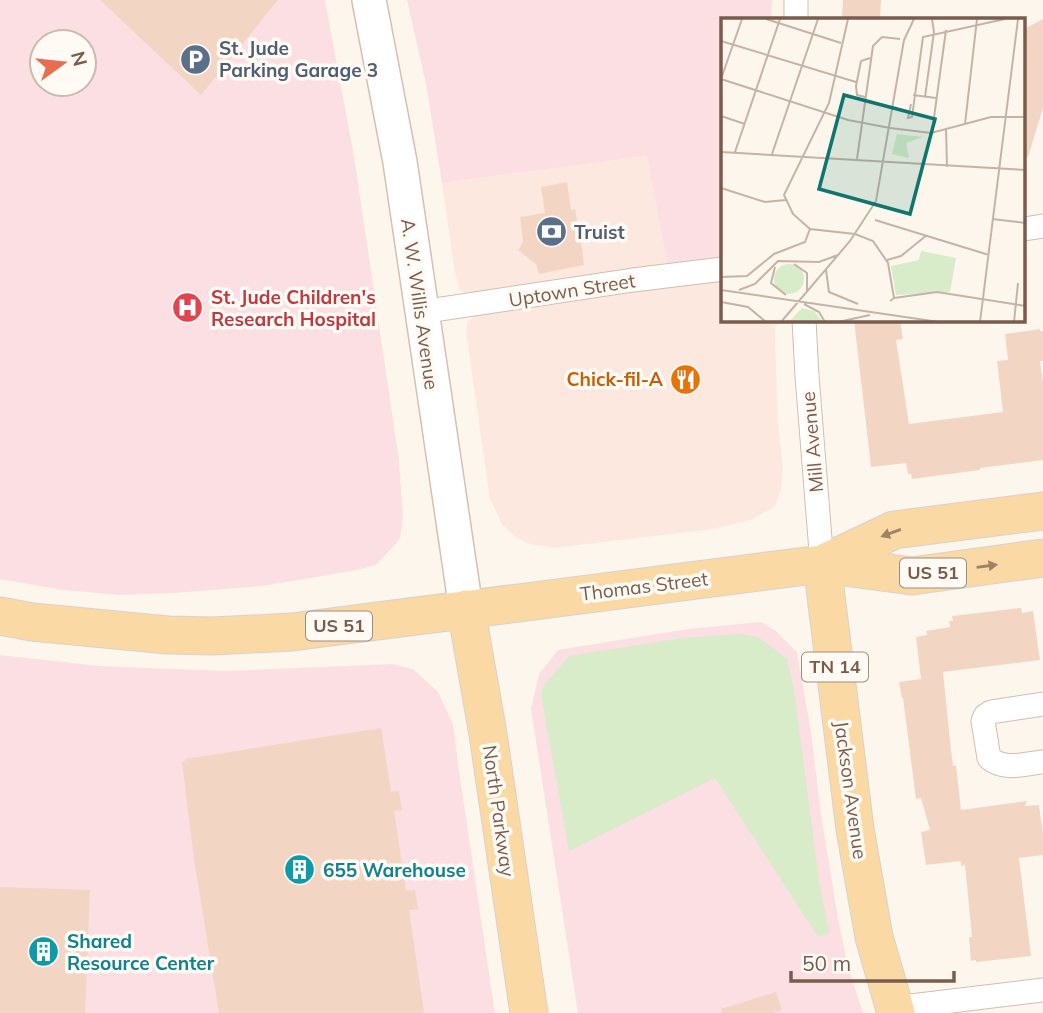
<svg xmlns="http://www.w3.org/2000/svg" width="1043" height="1013" viewBox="0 0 1043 1013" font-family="Mulish,sans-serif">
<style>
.commercial{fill:#fde8e0}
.medical{fill:#fbdfe3;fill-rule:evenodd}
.green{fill:#d8ecc9}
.building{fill:#f3d5c3}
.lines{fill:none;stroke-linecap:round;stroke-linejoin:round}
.minor-casing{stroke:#d1beb0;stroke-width:25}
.secondary-casing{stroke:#d6c0b0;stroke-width:36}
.primary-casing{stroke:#dad1cd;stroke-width:39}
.minor{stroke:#fff;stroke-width:23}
.secondary{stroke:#fff;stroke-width:33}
.primary{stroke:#fbd9a5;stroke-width:37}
.oneway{fill:#a18267}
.labels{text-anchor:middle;stroke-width:7;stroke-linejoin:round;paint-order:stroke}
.shield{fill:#fffaf3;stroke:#a28b7f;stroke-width:2}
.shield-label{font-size:18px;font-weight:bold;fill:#7a5c4d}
.service-label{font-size:19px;font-weight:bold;fill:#4e5e75;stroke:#fffaf3;text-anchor:start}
.street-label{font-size:19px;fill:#7a5c4d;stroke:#fffaf3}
.health-label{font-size:19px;font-weight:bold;fill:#be3a42;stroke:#fffaf3;text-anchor:start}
.food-label{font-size:19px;font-weight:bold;fill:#c56008;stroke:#fffaf3;text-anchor:end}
.culture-label{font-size:19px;font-weight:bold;fill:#0d838f;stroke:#fffaf3;text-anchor:start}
.inset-road{fill:none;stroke:#c5b3a7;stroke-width:2}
.view{fill:#0f766e;fill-opacity:0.15;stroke:#0f766e;stroke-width:3.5}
.inset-edge{fill:none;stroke:#7a5c4d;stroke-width:3.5}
</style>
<rect width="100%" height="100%" fill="#fdf6ec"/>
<path class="commercial" d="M647 156 668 268 470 297 460 290 455 274 442 183Z
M723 278V320H776L775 337 778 423 783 469 781 490 774 507 751 520 713 529 554 548 530 544 515 537 502 524 490 499 466 331 468 321 478 314 540 306Z"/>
<path class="medical" d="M0 0H325L354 156 399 460 403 518 400 539 376 565 357 570 263 586 175 593 119 595 63 590 0 579ZM42 42H84V84H42Z
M407 0H772L771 19H723V259L668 268 647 156 442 183 426 84Z
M761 622 776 631 797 652 811 732 821 814 838 918 848 967 863 1013H578L531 709 539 674 558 650 688 629Z
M0 655 100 666 225 671 392 664 413 669 438 692 453 724 459 771 495 1013H0Z"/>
<path class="green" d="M739 634 758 637 787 659 794 690 819 880 829 933 818 937 715 778 569 851 541 695 544 685 569 656 682 638Z"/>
<path class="building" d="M100 0H278L201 95Z
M843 0H881L880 19 842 17Z
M1043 19V108L1028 157 1024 156V29Z
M567 182 571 210 575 209 578 226 579 225 584 265 539 274 536 264 518 250 523 242 520 217 545 213 541 187Z
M854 320H900L903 339 896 340 909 424 1003 412 997 361 1008 360 1005 334 1040 329V331H1043V361H1040L1043 383V460L980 468V470L912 479 911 474H908L906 463 871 467Z
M1021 608 1022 613 1033 611 1040 660 943 672 951 750 953 766 956 765 961 810 1027 801 1025 806 1039 805 1043 834V855L1019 858 1031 956 976 962V960L971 961 969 937H972L965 865 961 866V861L926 865 921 832 930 830 921 798 916 799 903 698H902L899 682 921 679 916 637 927 635 926 631 950 627 949 621H953L952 616Z
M381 728 391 792 399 791 402 810 394 811 406 891 415 890 418 909 409 910 424 1013H219L194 859 182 762 185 761V759Z
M0 887 90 890 85 1013H0Z
M776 992 782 1010 771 1013H722L721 1009Z"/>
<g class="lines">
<defs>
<path id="minor" d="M796 19V0
M1024 229 1043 226
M421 312 633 280 723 269
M804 320 807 376 822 564
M1043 704 991 712 985 716 983 721 989 758C1005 771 1023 764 1043 762
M894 1008 1043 990"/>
<path id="secondary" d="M369 0 400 162 466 609"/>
<path id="primary" d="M822 564 855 829 874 937 896 1013
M822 564 894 530 1043 511
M466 609 488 734 529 1013
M0 616 32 622 168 635 212 636 292 632 822 564 912 576 1043 558"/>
</defs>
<use href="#minor" class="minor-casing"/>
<use href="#secondary" class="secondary-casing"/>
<use href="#primary" class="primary-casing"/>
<use href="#minor" class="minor"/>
<use href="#secondary" class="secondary"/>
<use href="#primary" class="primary"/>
</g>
<defs><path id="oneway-solid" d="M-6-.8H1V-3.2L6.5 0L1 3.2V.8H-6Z" transform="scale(1.75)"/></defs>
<g class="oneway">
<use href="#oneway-solid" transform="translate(891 533) rotate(160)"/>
<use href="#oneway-solid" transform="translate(987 566) rotate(-8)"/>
</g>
<defs>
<symbol id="parking-disc" viewBox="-11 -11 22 22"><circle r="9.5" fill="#5c6f8a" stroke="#fffaf3"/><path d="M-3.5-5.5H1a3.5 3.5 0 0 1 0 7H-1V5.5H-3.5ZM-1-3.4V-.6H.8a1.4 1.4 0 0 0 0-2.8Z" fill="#fff"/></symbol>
<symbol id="bank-disc" viewBox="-11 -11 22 22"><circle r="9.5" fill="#5c6f8a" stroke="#fffaf3"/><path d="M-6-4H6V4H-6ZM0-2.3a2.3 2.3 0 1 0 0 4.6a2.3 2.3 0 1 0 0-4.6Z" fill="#fff"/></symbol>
<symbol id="hospital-disc" viewBox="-11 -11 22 22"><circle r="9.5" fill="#e0444e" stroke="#fffaf3"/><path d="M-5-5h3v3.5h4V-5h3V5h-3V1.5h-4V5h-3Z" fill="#fff"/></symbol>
<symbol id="restaurant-disc" viewBox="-11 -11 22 22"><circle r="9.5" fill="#e8710a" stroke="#fffaf3"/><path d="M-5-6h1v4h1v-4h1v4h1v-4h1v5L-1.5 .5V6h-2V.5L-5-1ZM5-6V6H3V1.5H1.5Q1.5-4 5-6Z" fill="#fff"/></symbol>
<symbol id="building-disc" viewBox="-11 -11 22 22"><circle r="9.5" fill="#0f9aa8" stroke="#fffaf3"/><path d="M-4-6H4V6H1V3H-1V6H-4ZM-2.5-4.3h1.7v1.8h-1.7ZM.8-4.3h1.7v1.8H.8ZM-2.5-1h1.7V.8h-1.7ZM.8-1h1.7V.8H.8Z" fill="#fff"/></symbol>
</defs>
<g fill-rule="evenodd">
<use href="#parking-disc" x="178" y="42" width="35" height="35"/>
<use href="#bank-disc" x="534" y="214" width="35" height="35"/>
<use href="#hospital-disc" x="170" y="290" width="35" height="35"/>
<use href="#restaurant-disc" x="668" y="362" width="35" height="35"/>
<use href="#building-disc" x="282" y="852" width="35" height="35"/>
<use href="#building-disc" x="26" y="934" width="35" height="35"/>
</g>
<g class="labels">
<g class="shield">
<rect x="900" y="558.5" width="66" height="29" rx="5"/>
<rect x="306" y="611.5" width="66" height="29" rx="5"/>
<rect x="802" y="652.5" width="66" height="29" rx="5"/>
</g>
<g class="shield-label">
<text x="933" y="579">US 51</text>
<text x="339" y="632">US 51</text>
<text x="835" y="673">TN 14</text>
</g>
<g class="service-label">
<text x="219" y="55">St. Jude<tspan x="219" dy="22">Parking Garage 3</tspan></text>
<text x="574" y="239">Truist</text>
</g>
<g class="street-label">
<text transform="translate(572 290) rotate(-9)" y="7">Uptown Street</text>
<text transform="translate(420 304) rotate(82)" y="7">A. W. Willis Avenue</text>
<text transform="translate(812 442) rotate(-95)" y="7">Mill Avenue</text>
<text transform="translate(644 586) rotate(-7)" y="7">Thomas Street</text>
<text transform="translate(851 790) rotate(82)" y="7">Jackson Avenue</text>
<text transform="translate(499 811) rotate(82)" y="7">North Parkway</text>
</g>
<g class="health-label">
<text x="211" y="304">St. Jude Children's<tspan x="211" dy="22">Research Hospital</tspan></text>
</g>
<g class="food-label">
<text x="663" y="386">Chick-fil-A</text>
</g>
<g class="culture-label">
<text x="323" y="877">655 Warehouse</text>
<text x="67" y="948">Shared<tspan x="67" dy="22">Resource Center</tspan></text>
</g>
</g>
<g transform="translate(721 18)">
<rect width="304" height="304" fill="#fdf6ec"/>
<path d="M176 116 202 119 185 125 188 140 171 136ZM200 233 235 240 229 274 175 277 170 248 198 242ZM53 261a15 15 0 1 1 30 0a15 15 0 1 1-30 0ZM81 290 93 293 102 304H68Z" fill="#d8ecc9"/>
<path class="inset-road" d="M45 1 120 25M127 1 108 85 63 177 72 196 89 211 134 216 152 223 167 245 173 280 169 283M0 23 135 64M0 61 127 102 169 110M0 61 21 1M192 77 215 80M144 79 136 77 135 68 140 43 149 40M204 79 213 14 211 1M190 86 187 100 191 99 202 19 284 1M0 98 24 106M244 106 256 1M169 110 210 115 270 99H305M225 111 226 149M211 114 225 12M0 134 305 152M14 134 59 1M51 136 97 1M136 141 152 28 161 19 179 21M0 170 44 184 65 182M271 201 305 205M154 202 268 237M166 242 180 238 206 217M73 246 86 255V273M54 249 50 265 65 277M105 252 108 274 137 286M0 259 26 258 53 236 84 224 89 211M0 272 218 304M18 272 34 266 57 243 98 244 117 237M173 280 216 274 305 288M0 284 27 289 45 304M83 286 98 294 104 304M60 304 129 223 155 183 183 22 193 1M117 304 149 297M259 304 297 1M293 304 297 265"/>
<path class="view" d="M123 77 214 101 189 196 98 171Z"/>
<rect width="304" height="304" class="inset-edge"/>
</g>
<g transform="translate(63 63) rotate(75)"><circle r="33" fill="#fffaf3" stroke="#cabbb1" stroke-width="2"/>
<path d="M0-5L12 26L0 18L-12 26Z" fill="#e76f51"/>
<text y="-10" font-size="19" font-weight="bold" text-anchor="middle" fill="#7a5c4d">N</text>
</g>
<path d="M791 971v10h163v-10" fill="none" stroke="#7a5c4d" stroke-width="3.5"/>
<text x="802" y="971" font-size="21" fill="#7a5c4d" stroke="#fffaf3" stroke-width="5" paint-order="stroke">50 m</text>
</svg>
